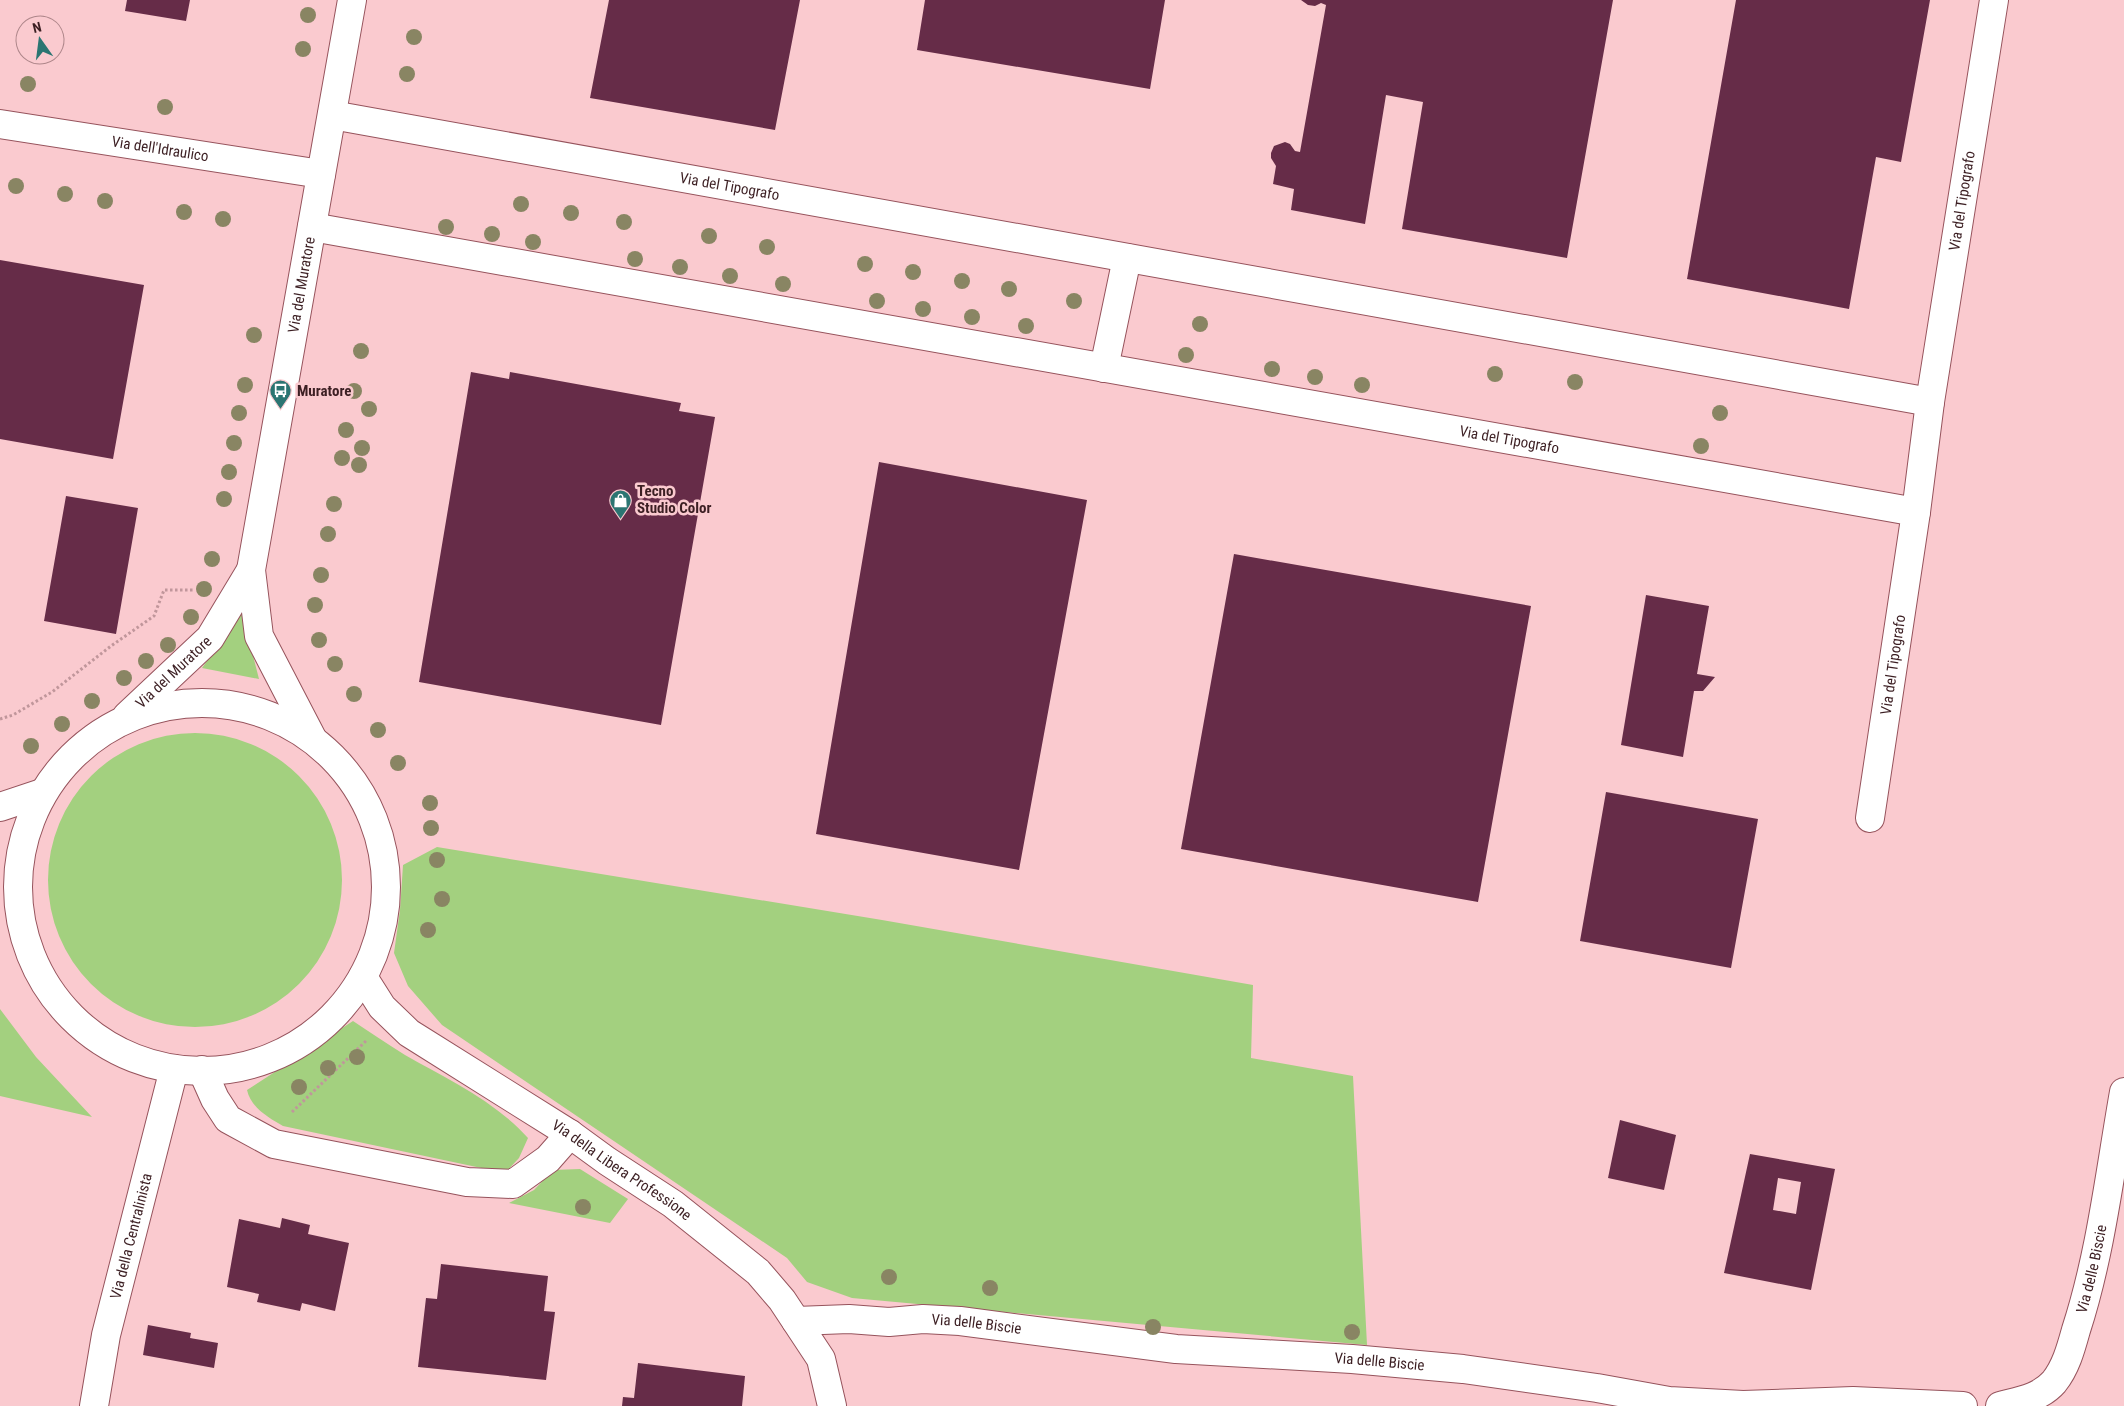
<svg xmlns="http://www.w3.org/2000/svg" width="2124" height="1406" viewBox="0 0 2124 1406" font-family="'Roboto Condensed',sans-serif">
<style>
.green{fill:#a3d07f}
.building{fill:#662c48;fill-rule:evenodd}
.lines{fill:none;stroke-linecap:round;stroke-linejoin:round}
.minor-casing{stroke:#96535c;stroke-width:30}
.path{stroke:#c0969b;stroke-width:3;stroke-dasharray:2.5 2.5;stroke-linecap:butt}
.minor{stroke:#fff;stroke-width:28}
.tree{fill:#898563}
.labels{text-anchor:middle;stroke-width:5;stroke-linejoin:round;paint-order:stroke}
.street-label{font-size:15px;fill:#3c1f23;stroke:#facacf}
.poi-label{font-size:15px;font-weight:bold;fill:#3c1f23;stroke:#facacf;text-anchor:start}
</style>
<rect width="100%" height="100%" fill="#facacf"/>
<path class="green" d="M237 610 247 612 250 644 259 679 202 668 221 641Z
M48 880a147 147 0 1 1 294 0a147 147 0 1 1-294 0Z
M437 847 882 920 1253 985 1251 1058 1353 1076 1367 1345 852 1298 807 1282 787 1258 442 1025 408 986 394 953 400 910 403 865Z
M0 1009 36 1057 92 1117 0 1096Z
M353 1021C370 1032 387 1044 405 1055 447 1079 495 1101 528 1138L519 1158 505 1173 283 1126C269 1118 251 1108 247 1090Z
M580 1169 628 1199 610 1223 509 1203 534 1190 553 1170Z"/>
<path class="building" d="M127 0H190L186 21 125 11Z
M609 0H800L775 130 590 98Z
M925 0H1165L1150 89 917 50Z
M1301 0H1613L1567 258 1402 229 1423 102 1386 95 1365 224 1291 210 1294 189 1273 184 1276 166 1271 158V153L1274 146 1285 142 1290 144 1295 151 1300 152 1326 5 1321 3 1315 6 1308 5Z
M1736 0H1930L1901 162 1876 157 1849 309 1687 279Z
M0 260 144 285 113 459 0 439Z
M471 372 509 379 510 372 681 403 679 411 715 417 661 725 419 682Z
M879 462 1087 500 1019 870 816 834Z
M66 496 138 508 116 634 44 621Z
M1234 554 1531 606 1478 902 1181 849Z
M1646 595 1709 606 1697 674 1715 677 1703 691H1694L1683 757 1621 745Z
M1606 792 1758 819 1731 968 1580 941Z
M1620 1120 1676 1135 1664 1190 1608 1178Z
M1750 1154 1835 1169 1811 1290 1724 1273ZM1778 1178 1801 1182 1796 1214 1773 1210Z
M282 1218 310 1225 308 1234 349 1243 335 1311 302 1303 300 1311 257 1302 259 1294 227 1287 239 1219 280 1228Z
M441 1264 548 1276 544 1311 555 1312 546 1380 418 1367 426 1298 437 1299Z
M148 1325 191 1333 190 1338 218 1343 214 1368 143 1355Z
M638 1363 745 1376 742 1406H622L623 1397 634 1398Z"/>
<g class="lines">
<defs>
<g id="minor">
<path id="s1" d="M332 115 1930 402"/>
<path id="s2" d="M0 124 321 174"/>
<path id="s3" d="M312 227 1916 512"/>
<path d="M1104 368 1127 258"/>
<circle cx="202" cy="887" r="184"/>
<path id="s4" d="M127 716 210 638 251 570"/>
<path id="s5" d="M312 738 259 636 251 570 352 0"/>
<path d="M0 807 42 793"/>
<path id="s6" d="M1870 818 1916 512 1930 402 1994 0"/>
<path id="s7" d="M363 977 382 1007 409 1033 570 1134 607 1161 673 1204 758 1272 782 1300 821 1359 832 1406"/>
<path d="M202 1070 215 1099 228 1119 274 1144 467 1182 513 1184 548 1159 570 1134"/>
<path id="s8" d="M796 1321 849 1319 889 1322 923 1319 960 1321 1176 1349 1352 1359 1463 1369 1597 1388 1669 1401 1743 1405 1853 1401 1963 1406"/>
<path id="s9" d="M94 1406 106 1335 174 1069"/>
<path id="s10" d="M2000 1406C2019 1401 2040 1398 2054 1382 2066 1367 2071 1348 2076 1330 2101 1253 2110 1171 2124 1092"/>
</g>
</defs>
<use href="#minor" class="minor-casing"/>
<path class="path" d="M0 719 13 715 52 692 111 646 154 616 164 590H193
M292 1112 367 1040"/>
<use href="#minor" class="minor"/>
</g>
<g class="tree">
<circle cx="308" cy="15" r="8"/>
<circle cx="414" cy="37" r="8"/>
<circle cx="303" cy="49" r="8"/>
<circle cx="407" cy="74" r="8"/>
<circle cx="28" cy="84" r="8"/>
<circle cx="165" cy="107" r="8"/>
<circle cx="16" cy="186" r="8"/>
<circle cx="65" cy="194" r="8"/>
<circle cx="105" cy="201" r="8"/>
<circle cx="521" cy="204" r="8"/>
<circle cx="184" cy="212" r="8"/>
<circle cx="571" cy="213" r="8"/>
<circle cx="223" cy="219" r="8"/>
<circle cx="624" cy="222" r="8"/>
<circle cx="446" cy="227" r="8"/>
<circle cx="492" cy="234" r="8"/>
<circle cx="709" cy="236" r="8"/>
<circle cx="533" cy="242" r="8"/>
<circle cx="767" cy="247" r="8"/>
<circle cx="635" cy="259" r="8"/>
<circle cx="865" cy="264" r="8"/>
<circle cx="680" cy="267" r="8"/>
<circle cx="913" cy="272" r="8"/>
<circle cx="730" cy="276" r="8"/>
<circle cx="962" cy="281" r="8"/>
<circle cx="783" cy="284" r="8"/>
<circle cx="1009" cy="289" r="8"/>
<circle cx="877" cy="301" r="8"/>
<circle cx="1074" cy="301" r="8"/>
<circle cx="923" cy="309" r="8"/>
<circle cx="972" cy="317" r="8"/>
<circle cx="1200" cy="324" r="8"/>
<circle cx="1026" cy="326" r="8"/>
<circle cx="254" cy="335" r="8"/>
<circle cx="361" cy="351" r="8"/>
<circle cx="1186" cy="355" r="8"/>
<circle cx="1272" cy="369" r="8"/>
<circle cx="1495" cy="374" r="8"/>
<circle cx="1315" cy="377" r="8"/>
<circle cx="1575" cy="382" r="8"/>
<circle cx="245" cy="385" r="8"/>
<circle cx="1362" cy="385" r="8"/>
<circle cx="354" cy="391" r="8"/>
<circle cx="369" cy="409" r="8"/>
<circle cx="239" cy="413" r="8"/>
<circle cx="1720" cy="413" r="8"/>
<circle cx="346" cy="430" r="8"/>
<circle cx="234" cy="443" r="8"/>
<circle cx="1701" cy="446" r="8"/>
<circle cx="362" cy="448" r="8"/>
<circle cx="342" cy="458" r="8"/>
<circle cx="359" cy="465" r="8"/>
<circle cx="229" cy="472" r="8"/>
<circle cx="224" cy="499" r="8"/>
<circle cx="334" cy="504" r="8"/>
<circle cx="328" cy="534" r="8"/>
<circle cx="212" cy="559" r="8"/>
<circle cx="321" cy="575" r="8"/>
<circle cx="204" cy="589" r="8"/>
<circle cx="315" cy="605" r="8"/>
<circle cx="191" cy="617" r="8"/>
<circle cx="319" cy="640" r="8"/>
<circle cx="168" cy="645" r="8"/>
<circle cx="146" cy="661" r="8"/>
<circle cx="335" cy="664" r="8"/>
<circle cx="124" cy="678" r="8"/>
<circle cx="354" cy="694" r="8"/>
<circle cx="92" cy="701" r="8"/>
<circle cx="62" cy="724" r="8"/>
<circle cx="378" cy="730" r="8"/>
<circle cx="31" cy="746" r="8"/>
<circle cx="398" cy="763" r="8"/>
<circle cx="430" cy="803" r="8"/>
<circle cx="431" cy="828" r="8"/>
<circle cx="437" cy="860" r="8"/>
<circle cx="442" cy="899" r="8"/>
<circle cx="428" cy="930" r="8"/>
<circle cx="357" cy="1057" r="8"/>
<circle cx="328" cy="1068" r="8"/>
<circle cx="299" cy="1087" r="8"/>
<circle cx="583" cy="1207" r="8"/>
<circle cx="889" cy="1277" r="8"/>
<circle cx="990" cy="1288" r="8"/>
<circle cx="1153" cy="1327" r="8"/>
<circle cx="1352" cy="1332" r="8"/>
</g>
<defs>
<symbol id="bus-pin" viewBox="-11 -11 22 30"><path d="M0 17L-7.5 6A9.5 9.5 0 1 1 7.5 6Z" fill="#2b7572" stroke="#facacf"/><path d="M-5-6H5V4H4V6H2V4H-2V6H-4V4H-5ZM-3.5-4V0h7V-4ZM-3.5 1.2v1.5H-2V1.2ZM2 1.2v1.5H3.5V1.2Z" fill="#fff"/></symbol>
<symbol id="shop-pin" viewBox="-11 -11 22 30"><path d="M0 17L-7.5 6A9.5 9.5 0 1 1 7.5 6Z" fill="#2b7572" stroke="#facacf"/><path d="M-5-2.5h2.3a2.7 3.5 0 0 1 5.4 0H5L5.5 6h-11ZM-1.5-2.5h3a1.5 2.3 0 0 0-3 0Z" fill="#fff"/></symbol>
</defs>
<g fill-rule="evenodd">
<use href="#bus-pin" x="268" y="378" width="25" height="34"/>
<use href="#shop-pin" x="608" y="488" width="25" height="34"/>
</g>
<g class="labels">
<g class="street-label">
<text dy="5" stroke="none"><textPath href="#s2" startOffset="162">Via dell'Idraulico</textPath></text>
<text dy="5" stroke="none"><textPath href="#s1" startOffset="404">Via del Tipografo</textPath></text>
<text dy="5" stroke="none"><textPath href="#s6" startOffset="624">Via del Tipografo</textPath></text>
<text dy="5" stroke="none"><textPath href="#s5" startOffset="471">Via del Muratore</textPath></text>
<text dy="5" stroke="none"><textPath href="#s3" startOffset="1216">Via del Tipografo</textPath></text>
<text dy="5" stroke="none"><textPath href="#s6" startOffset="155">Via del Tipografo</textPath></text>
<text dy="5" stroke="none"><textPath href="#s4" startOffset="64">Via del Muratore</textPath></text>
<text dy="5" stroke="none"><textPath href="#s7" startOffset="326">Via della Libera Professione</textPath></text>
<text dy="5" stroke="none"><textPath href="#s9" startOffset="174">Via della Centralinista</textPath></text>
<text dy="5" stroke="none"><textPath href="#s10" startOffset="180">Via delle Biscie</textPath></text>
<text dy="5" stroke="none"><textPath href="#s8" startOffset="181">Via delle Biscie</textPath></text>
<text dy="5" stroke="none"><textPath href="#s8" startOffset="586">Via delle Biscie</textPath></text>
</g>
<g class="poi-label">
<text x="297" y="396">Muratore</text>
<text x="637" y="496">Tecno<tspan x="637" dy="17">Studio Color</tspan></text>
</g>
</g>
<g transform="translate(40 40) rotate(346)"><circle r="24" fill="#facacf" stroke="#ae868a"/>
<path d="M0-4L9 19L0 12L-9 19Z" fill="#2b7572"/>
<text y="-8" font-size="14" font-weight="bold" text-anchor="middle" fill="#3c1f23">N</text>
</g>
</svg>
